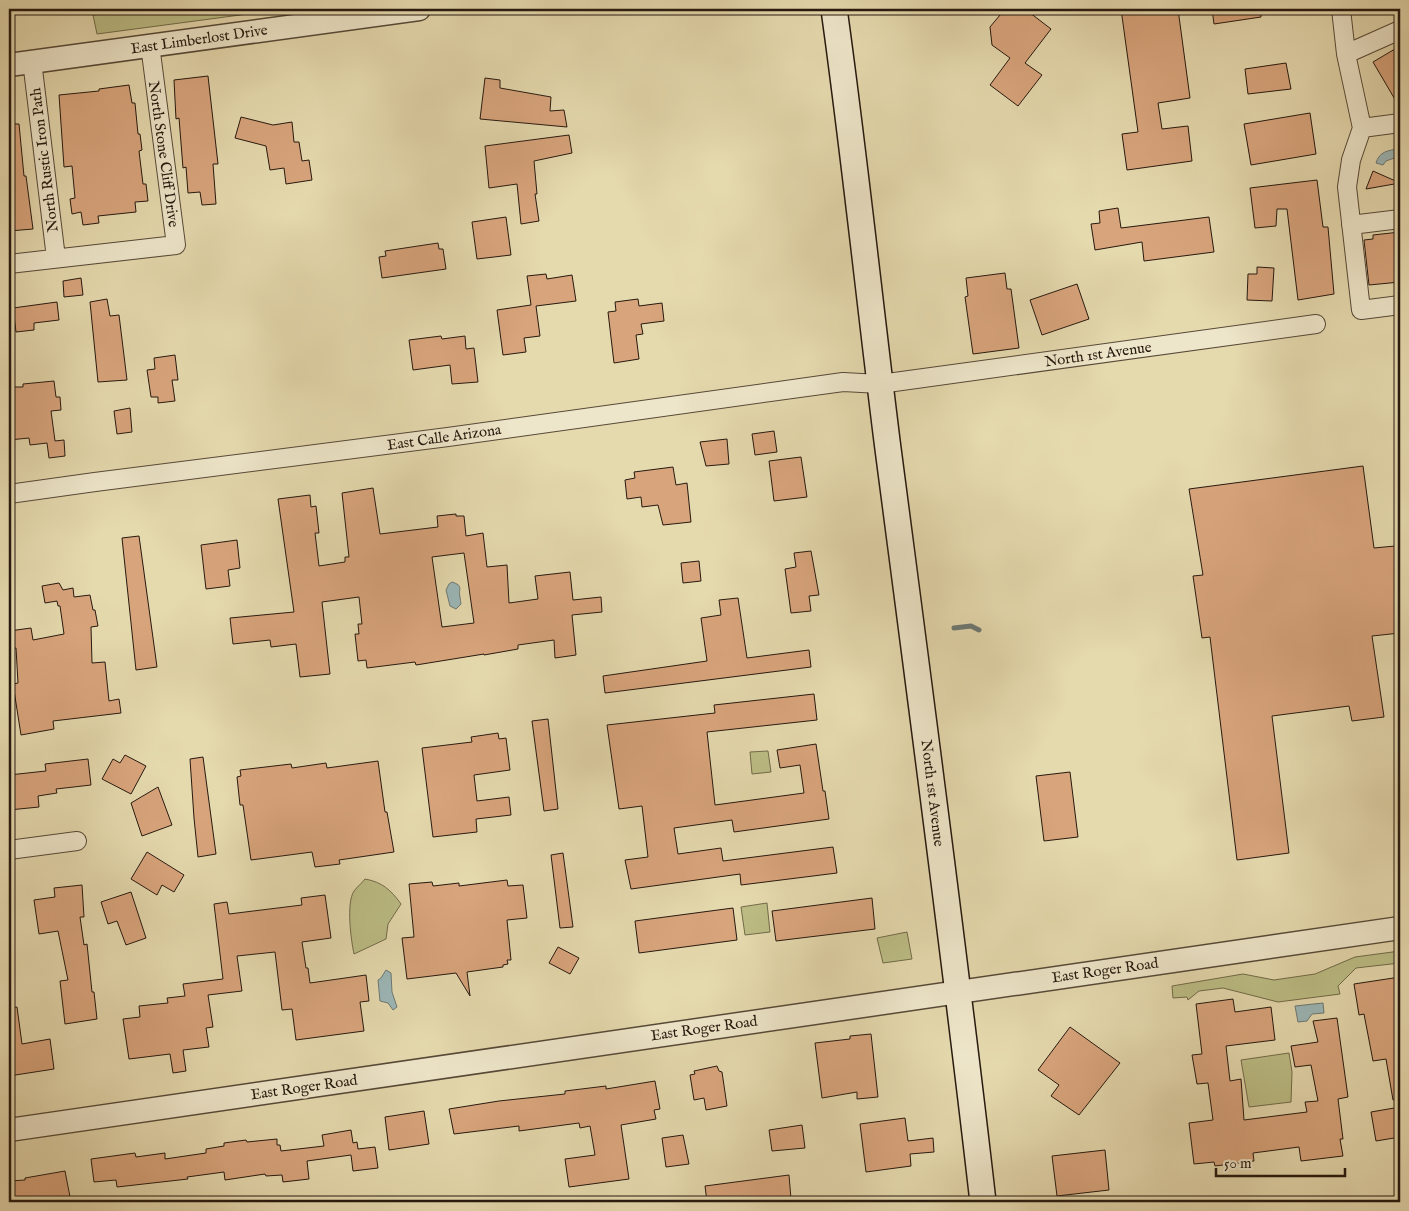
<svg xmlns="http://www.w3.org/2000/svg" width="1409" height="1211" viewBox="0 0 1409 1211" font-family="'IM FELL English',serif">
<style>
.green{fill:#bcbd85;stroke:#716b4a}
.water{fill:#9cb7b7;stroke:#6d7874}
.lines{fill:none;stroke-linecap:round;stroke-linejoin:round}
.stream{stroke:#6d7874;stroke-width:5}
.building{fill:#d8a47c;stroke:#26190f;fill-rule:evenodd}
.minor-casing{stroke:#564937;stroke-width:20}
.tertiary-casing{stroke:#564937;stroke-width:25}
.secondary-casing{stroke:#26190f;stroke-width:28}
.minor{stroke:#eee6ca;stroke-width:18}
.tertiary{stroke:#eee6ca;stroke-width:22}
.secondary{stroke:#eee6ca;stroke-width:25}
.labels{text-anchor:middle;stroke-width:4.5;stroke-linejoin:round;paint-order:stroke}
.street-label{font-size:15px;fill:#26190f;stroke:#eee6ca}
</style>
<rect width="100%" height="100%" fill="#e5d9ae"/>
<filter id="stains"><feTurbulence type="fractalNoise" baseFrequency=".004" numOctaves="4"/><feColorMatrix values="0 0 0 0 .2 0 0 0 0 .09 0 0 0 0 .02 0 0 0 .5 -.17"/></filter>
<radialGradient id="worn" r=".72"><stop offset=".6" stop-color="#630" stop-opacity="0"/><stop offset="1" stop-color="#630" stop-opacity=".3"/></radialGradient>
<path class="green" d="M145 9H262L263 12 97 34 93 15Z
M768 751 771 772 752 774 750 752Z
M365 879C382 882 391 890 401 904L388 924 386 939 354 954C351 940 346 903 354 891 357 887 362 883 365 879Z
M767 903 770 932 745 935 741 907Z
M907 932 912 959 883 963 877 938Z
M1400 951V963L1356 968 1338 986 1340 994 1278 1002 1223 988 1199 991 1188 1000 1187 997 1173 998 1172 986 1243 974 1274 980 1315 974 1355 957Z
M1289 1053 1292 1072 1291 1102 1249 1107 1241 1060Z"/>
<path class="water" d="M1399 149 1400 156 1386 161 1383 165 1376 163C1379 152 1388 150 1399 149Z
M452 582C464 586 458 588 460 597 460 599 461 602 461 604L456 609 450 606 446 590 449 584Z
M386 970 391 973 392 992 397 1007 393 1010 388 1003 380 1001 378 980 381 978Z
M1323 1003 1324 1013 1312 1014 1307 1021 1298 1022 1295 1006Z"/>
<g class="lines">
<path class="stream" d="M954 628 971 626 979 630"/>
</g>
<path class="building" d="M1005 9H1025L1051 29 1025 63 1042 75 1018 106 990 85 1010 58 992 45 990 27Z
M1121 9H1178L1190 98 1158 103 1162 129 1188 126 1192 161 1127 170 1122 134 1138 132Z
M1212 9H1261V17L1214 24Z
M1400 46V108L1373 62Z
M1286 63 1291 89 1248 94 1245 69Z
M208 76 218 164H213L216 204 202 205 200 192 188 193 186 167 183 168 179 118 176 119 174 80Z
M485 78 500 80V88L551 97 550 111 564 110 567 127 480 119Z
M129 85 132 103H135L138 134H140L142 150 139 151 143 184H146L148 201 135 202 136 212 98 216 99 223 83 225 81 212 72 214 70 199 75 198 72 166 64 167 59 95 99 91V89Z
M1310 113 1316 154 1251 165 1244 124Z
M241 117 273 125 292 122 294 142H299L302 161 309 160 312 180 286 184 284 168 270 170 266 146 235 138Z
M9 124H19L24 176H26L33 229 9 231Z
M569 135 572 153 534 161 537 194H535L539 221 521 224 517 184 489 188 485 146Z
M1373 171 1400 183 1366 189Z
M1317 180 1323 227H1328L1334 294 1298 300 1287 209H1277L1276 226 1255 228 1250 188Z
M1118 208 1121 228 1209 217 1214 252 1144 261 1142 242 1095 250 1091 224 1100 223 1099 211Z
M506 217 511 255 477 259 472 222Z
M1400 232V282L1369 285 1364 240 1373 239V235Z
M438 243 439 249H443L446 269 382 278 379 257 386 256 385 251Z
M1257 267 1274 268 1272 301 1247 300 1248 274H1257Z
M1005 273 1007 289H1011L1019 348 973 354 965 297 968 296 966 278Z
M546 274 547 279 572 275 576 301 536 306 540 336 524 338 526 352 503 355 497 310 531 305 527 276Z
M81 278 83 295 64 297 63 281Z
M1077 284 1089 319 1042 335 1030 300Z
M107 299 110 316 119 315 127 380 98 382 90 302Z
M638 299 639 306 662 303 664 321 641 324 643 334 636 335 639 359 614 363 608 312 616 311 615 302Z
M57 302 59 320 34 323V330L16 332 13 308Z
M441 336 442 339 465 336 466 349 474 348 478 382 452 384 450 365 413 370 409 340Z
M175 355 178 380H172L175 401 158 403V397H151L147 370 155 369 154 358Z
M54 381 56 397H60L61 410 51 411 55 441 64 440 65 456 49 458 47 443 30 445 29 438 9 440V387H23V384Z
M130 408 132 432 117 434 114 411Z
M774 431 777 452 755 455 752 434Z
M727 439 729 464 706 466 700 442Z
M801 457 807 497 774 501 769 461Z
M1363 466 1374 548 1395 546 1400 580V633L1372 636 1384 717 1352 721 1349 706 1272 716 1289 853 1237 860 1210 637 1202 638 1193 576 1203 575 1189 489Z
M673 467 676 485 687 483 691 522 663 525 658 505 642 507 641 497 627 499 625 480 635 478 634 472Z
M373 488 380 534 438 527 437 516 456 514V516H464L466 536 483 533 487 567 507 565 509 603 538 599 535 576 570 572 573 600 601 597 602 612 572 615 576 655 555 658 554 640 518 645V649L484 655V654L416 665 415 662 367 668 366 660 358 661 355 634H359L358 624H362L359 597 322 602 330 674 300 677 296 644 271 647 270 640 233 644 230 618 294 612 278 499 310 495 311 507 316 506 319 533H315L319 566 345 562V557H349L342 493ZM464 553 474 623 442 627 432 557Z
M139 536 157 667 136 670 122 538Z
M237 540 240 568 228 570 230 586 206 589 201 545Z
M811 551 819 595 809 596 811 611 791 613 785 569 796 567 794 553Z
M699 561 701 581 683 583 681 563Z
M59 583 63 590 73 588 74 597 90 595 93 610H95L98 626 91 627 92 663 105 662 109 701 119 699 121 713 53 721 54 729 21 735 13 684 18 683 16 648 9 649V631L31 628 33 640 64 634 60 606H58L57 601 45 603 42 586Z
M738 598 747 658 809 650 811 667 605 693 603 676 707 661 701 618 721 615 719 600Z
M814 694 817 720 707 732 715 805 804 793 800 765 780 768 777 750 816 744 823 791H825L829 819 734 832 732 820 674 828 678 854 721 848 723 861 833 847 837 873 741 885 740 874 631 889 625 860 648 857 642 806 619 809 607 725 715 713 714 705Z
M548 719 558 809 544 811 532 721Z
M498 733 499 739 506 738 510 770 474 775 477 801 509 797 511 815 476 819 477 832 433 837 422 748 472 742 471 737Z
M125 755 146 766 131 794 102 779 113 759 120 763Z
M203 757 216 854 198 857 194 818 190 759Z
M88 759 91 785 56 789 57 793 38 796 39 807 9 810V775L46 771 45 764Z
M378 761 385 812H387L394 852 339 860 340 864 315 867 312 852 251 860 243 805H240L237 777 241 776 240 770 291 764 292 768 326 763 327 768Z
M1070 772 1078 837 1044 841 1036 776Z
M158 787 172 825 142 836 131 803Z
M147 852 184 875 174 892 162 885 157 895 131 879Z
M563 853 573 927 560 928 551 855Z
M507 880 508 886 523 885 527 918 507 920 511 960H507L508 964 503 965V967L467 972 470 996 456 973 407 979 402 938 414 937 409 884 432 882 433 886 459 883V886Z
M82 885 84 917H80L84 945 87 944 92 992H94L97 1019 65 1024 60 981 68 980 58 931 39 934 34 900 55 897 54 888Z
M131 892 146 938 126 945 117 921 108 924 101 902Z
M325 895 331 938 302 942 306 968H308L310 983 366 975 369 1001 360 1002 364 1031 296 1040 292 1009 282 1010 275 952 237 956 242 991 208 995 213 1027 206 1028 209 1047 183 1050 186 1071 173 1073 170 1054 129 1059 123 1019 140 1017 139 1006 168 1003 167 998 185 996 183 984 223 979 214 904 227 902 229 914 302 905 301 898Z
M872 898 875 929 776 941 772 911Z
M733 908 737 940 639 953 635 921Z
M558 947 579 958 570 974 549 963Z
M1400 977V1009H1396L1400 1030V1099L1393 1100 1386 1059 1373 1061 1364 1014 1359 1015 1354 984Z
M1233 999 1235 1012 1271 1007 1275 1040 1226 1046 1230 1081 1241 1079 1244 1120 1307 1112 1305 1102 1318 1101 1311 1065 1295 1067 1291 1046 1318 1042 1313 1021 1337 1018 1348 1097 1338 1099 1343 1139H1340L1343 1156 1301 1161 1299 1147 1253 1153 1254 1161 1215 1166 1214 1162 1194 1164 1189 1123 1213 1120 1208 1083 1197 1084 1192 1055 1202 1054 1196 1004Z
M17 1007 22 1044 50 1039 54 1069 9 1076V1008Z
M1070 1027 1120 1063 1079 1115 1051 1096 1059 1085 1038 1070Z
M871 1034 878 1097 857 1099V1092L822 1098 815 1043 850 1039V1036Z
M717 1066 719 1071 722 1072 727 1106 706 1110 704 1098 694 1100 690 1075 695 1074 694 1071Z
M655 1081 660 1109 654 1110 656 1119 621 1125 629 1179 569 1187 565 1159 595 1155 590 1126 580 1128 579 1123 519 1131V1126L454 1134 449 1109 499 1101 565 1094V1091L606 1086V1089Z
M1400 1107V1137L1376 1141 1371 1112Z
M424 1111 429 1144 389 1150 385 1117Z
M905 1118 908 1141 933 1138 934 1152 910 1154 911 1166 866 1172 860 1124Z
M802 1125 805 1148 772 1151 769 1130Z
M351 1130 353 1143 357 1142 358 1149 375 1147 378 1168 353 1171 351 1155 307 1161 309 1179 283 1182 282 1175 266 1176 265 1174 225 1180 224 1172 187 1177 188 1179 117 1187 116 1180 94 1182 91 1159 135 1153 136 1157 165 1153V1159L206 1153V1149L224 1146V1143L246 1140 247 1142 277 1139V1145H280L281 1151 324 1146 322 1135Z
M683 1135 689 1164 666 1167 662 1138Z
M1105 1150 1109 1190 1057 1196 1052 1156Z
M65 1171 71 1202H46V1200L29 1202 28 1198 9 1202V1181L25 1180V1178Z
M789 1175 791 1199 759 1202H707L705 1186Z"/>
<g class="lines">
<defs>
<path id="minor" d="M1341 9 1346 54 1362 128 1351 160 1347 187 1361 310 1400 305
M1346 54 1400 30
M32 61 56 258
M1362 128 1400 123
M1351 225 1400 219
M9 264 176 245 150 45
M9 494 95 482 448 437 843 382 880 384 1316 324
M9 850 77 841"/>
<path id="tertiary" d="M9 65 419 9
M9 1130 1400 928"/>
<path id="secondary" d="M834 9C854 152 869 297 887 441 920 694 954 948 983 1202"/>
</defs>
<use href="#minor" class="minor-casing"/>
<use href="#tertiary" class="tertiary-casing"/>
<use href="#secondary" class="secondary-casing"/>
<use href="#minor" class="minor"/>
<use href="#tertiary" class="tertiary"/>
<use href="#secondary" class="secondary"/>
</g>
<g class="labels">
<g class="street-label">
<text transform="translate(199 39) rotate(-8)" y="5">East Limberlost Drive</text>
<text transform="translate(164 154) rotate(82)" y="5">North Stone Cliff Drive</text>
<text transform="translate(44 160) rotate(-97)" y="5">North Rustic Iron Path</text>
<text transform="translate(1098 354) rotate(-8)" y="5">North 1st Avenue</text>
<text transform="translate(444 437) rotate(-8)" y="5">East Calle Arizona</text>
<text transform="translate(933 793) rotate(83)" y="5">North 1st Avenue</text>
<text transform="translate(1105 970) rotate(-8)" y="5">East Roger Road</text>
<text transform="translate(704 1028) rotate(-8)" y="5">East Roger Road</text>
<text transform="translate(304 1087) rotate(-8)" y="5">East Roger Road</text>
</g>
</g>
<rect width="1409" height="1211" fill="none" stroke="#e5d9ae" stroke-width="30"/>
<rect x="10" y="10" width="1389" height="1191" fill="none" stroke="#26190f" stroke-width="2.5"/>
<rect x="15" y="15" width="1379" height="1181" fill="none" stroke="#26190f"/>
<path d="M1216 1168v8h129v-8" fill="none" stroke="#26190f" stroke-width="2.5"/>
<text x="1224" y="1168" font-size="15" fill="#26190f" stroke="#eee6ca" stroke-width="4" paint-order="stroke">50 m</text>
<rect width="100%" height="100%" filter="url(#stains)"/>
<rect width="100%" height="100%" fill="url(#worn)"/>
</svg>
